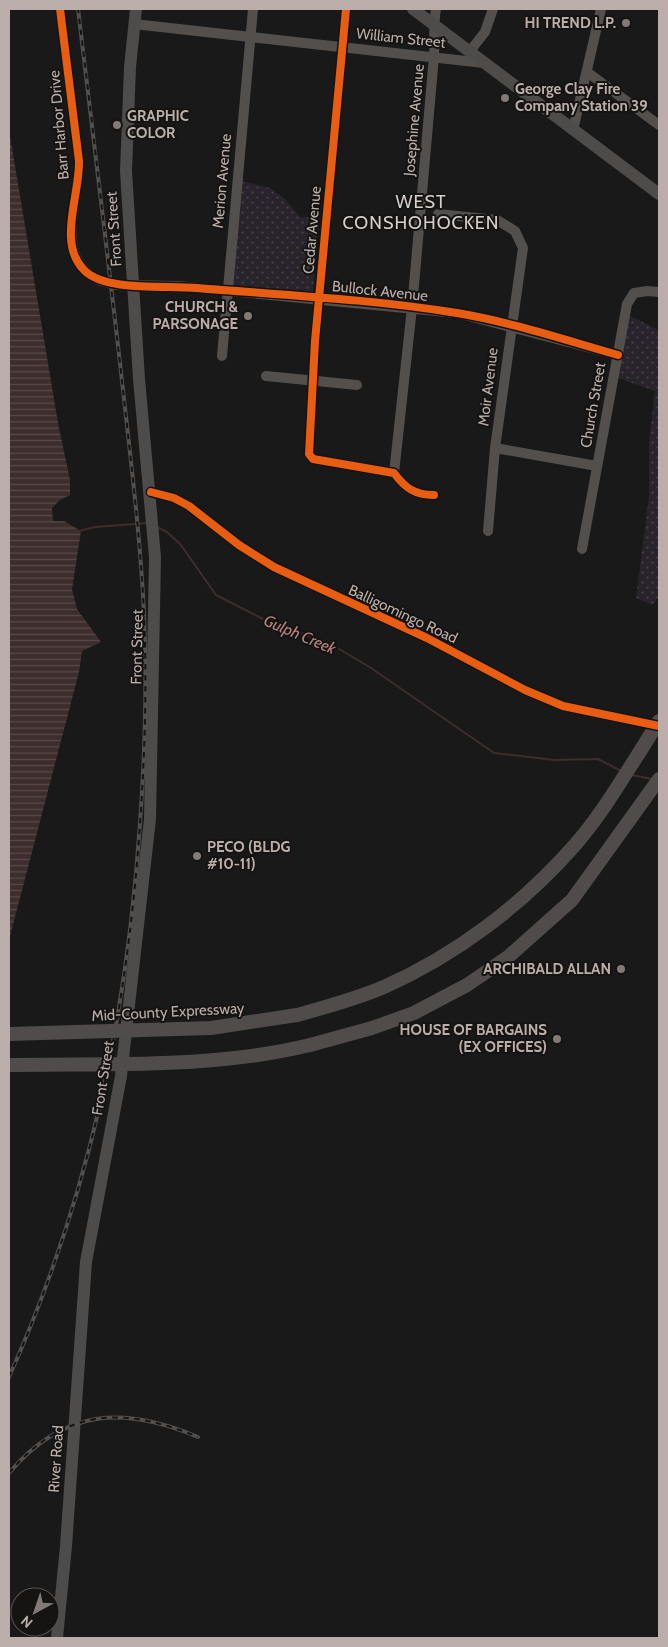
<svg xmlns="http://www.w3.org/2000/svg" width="668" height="1647" viewBox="0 0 668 1647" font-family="Cabin,sans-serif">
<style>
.park{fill:url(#park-dots)}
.water{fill:url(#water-rules)}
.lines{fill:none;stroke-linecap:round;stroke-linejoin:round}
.stream{stroke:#3d2e2d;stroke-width:2}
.minor{stroke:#524f4d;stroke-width:10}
.major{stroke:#4e4c4b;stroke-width:12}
.highway{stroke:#4f4c4b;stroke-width:14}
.rail-casing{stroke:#524f4d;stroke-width:4}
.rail{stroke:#151413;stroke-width:2;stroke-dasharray:5.5;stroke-linecap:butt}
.minor-bridge{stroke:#524f4d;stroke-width:10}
.highway-bridge{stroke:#4f4c4b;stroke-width:14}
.cycleway-casing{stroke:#151413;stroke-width:11}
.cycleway{stroke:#e95d12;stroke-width:8}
.poi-dot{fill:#827a77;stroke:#151413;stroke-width:2}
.labels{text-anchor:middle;stroke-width:4;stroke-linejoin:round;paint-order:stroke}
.poi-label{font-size:15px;font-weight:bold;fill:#bbaeaa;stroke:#151413;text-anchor:end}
.street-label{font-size:15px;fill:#bbaeaa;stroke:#151413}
.water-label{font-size:16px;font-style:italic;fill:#b78280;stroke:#151413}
.quarter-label{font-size:18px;letter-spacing:1px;fill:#d6cfcb;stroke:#151413}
</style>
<defs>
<pattern id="park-dots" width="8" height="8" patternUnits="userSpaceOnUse" patternTransform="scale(1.25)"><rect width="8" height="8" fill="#29232b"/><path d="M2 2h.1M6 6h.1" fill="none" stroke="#464047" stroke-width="1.8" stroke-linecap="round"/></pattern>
<pattern id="water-rules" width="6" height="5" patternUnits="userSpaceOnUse" patternTransform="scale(1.25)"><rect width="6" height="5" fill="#3d2e2d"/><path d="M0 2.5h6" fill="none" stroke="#574a49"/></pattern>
</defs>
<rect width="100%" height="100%" fill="#191919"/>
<path class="park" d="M242 181 270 188 284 198 300 217 318 218 313 293 233 285Z
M628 315 659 330V597L652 605 636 598 649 496V441L655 391 618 378Z"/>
<path class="water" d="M9 130 58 423 70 480V495L60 500 52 508 53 521H64L81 531 72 589 77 609 101 642 82 651 79 672 9 940Z"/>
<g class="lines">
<path class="stream" d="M157 527 167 532 181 545 216 595 265 620 331 644 371 668 494 753 555 760 598 759 621 771
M79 531 95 527 148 523
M632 775 652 779"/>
<path class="minor" d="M60 9 79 161C80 202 51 259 101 281
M346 9 315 341 309 454 313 459 394 473C405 488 415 495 434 495
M134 24 484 63
M470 51 485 32 493 9
M587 72 659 125
M573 130 601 9
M438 214 497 220 515 231 523 248 495 448 488 531
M116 285 178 286 457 313 618 355
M222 356 253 9
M266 376 357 385
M495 448 597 466
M394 473 412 308 434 56C435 40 433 25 436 9
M151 492 174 498 189 506 239 545 274 567 427 638 525 690 563 706 659 726
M582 549 627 304 634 293 647 291 659 292"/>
<path class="major" d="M413 9 659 194
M57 1638 66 1546 86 1262 121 1076 150 819 155 557 139 379 126 171 130 67 136 9"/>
<path class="highway" d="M297 1015C326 1007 356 999 384 987 456 955 522 905 574 846 599 818 619 784 639 753
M310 1045 372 1028 414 1013 467 985 508 957 572 900 659 779"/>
<defs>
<path id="rail" d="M9 1377C89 1198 127 1018 140 823 145 753 147 683 144 613 140 530 129 446 120 363 106 245 93 127 78 9
M9 1473C64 1408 124 1406 198 1437"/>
</defs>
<use href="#rail" class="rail-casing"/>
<use href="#rail" class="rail"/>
<path class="minor-bridge" d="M101 281 116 285"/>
<path class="highway-bridge" d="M639 753 659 721
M9 1034 211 1028 297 1015
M9 1065C110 1063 211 1069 310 1045"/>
<defs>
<path id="cycleway" d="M60 9 79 161C80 195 57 243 84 270 105 292 166 285 197 288 283 295 371 299 457 313 511 322 565 340 618 355
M346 9 315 341 309 454 313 459 394 473C405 488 415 495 434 495
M151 492 174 498 189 506 239 545 274 567 427 638 525 690 563 706 659 726"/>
</defs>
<use href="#cycleway" class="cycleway-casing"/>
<use href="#cycleway" class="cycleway"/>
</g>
<g class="poi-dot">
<circle cx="626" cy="23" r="5"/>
<circle cx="505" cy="98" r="5"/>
<circle cx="117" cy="125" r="5"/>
<circle cx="248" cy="316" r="5"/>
<circle cx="197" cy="856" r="5"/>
<circle cx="621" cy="969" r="5"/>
<circle cx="557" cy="1039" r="5"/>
</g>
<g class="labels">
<g class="poi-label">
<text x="616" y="28">HI TREND L.P.</text>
<text x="515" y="94" text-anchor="start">George Clay Fire<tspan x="515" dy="17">Company Station 39</tspan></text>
<text x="127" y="121" text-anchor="start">GRAPHIC<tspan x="127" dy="17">COLOR</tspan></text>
<text x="238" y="312">CHURCH &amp;<tspan x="238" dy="17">PARSONAGE</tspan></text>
<text x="207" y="852" text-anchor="start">PECO (BLDG<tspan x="207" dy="17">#10-11)</tspan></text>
<text x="611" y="974">ARCHIBALD ALLAN</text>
<text x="547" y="1035">HOUSE OF BARGAINS<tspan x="547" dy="17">(EX OFFICES)</tspan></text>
</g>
<g class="street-label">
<text transform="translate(401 38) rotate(6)" y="5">William Street</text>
<text transform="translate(414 120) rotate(-85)" y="5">Josephine Avenue</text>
<text transform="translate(59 125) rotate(-95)" y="5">Barr Harbor Drive</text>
<text transform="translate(222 181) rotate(-85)" y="5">Merion Avenue</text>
<text transform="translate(114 229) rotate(-94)" y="5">Front Street</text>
<text transform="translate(312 230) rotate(-85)" y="5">Cedar Avenue</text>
<text transform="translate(380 291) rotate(6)" y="5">Bullock Avenue</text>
<text transform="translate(488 387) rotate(-83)" y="5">Moir Avenue</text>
<text transform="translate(593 405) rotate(-80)" y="5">Church Street</text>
<text transform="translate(403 614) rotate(25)" y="5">Balligomingo Road</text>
<text transform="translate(137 647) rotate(-89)" y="5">Front Street</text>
<text transform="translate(168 1012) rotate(-3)" y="5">Mid-County Expressway</text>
<text transform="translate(103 1078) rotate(-81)" y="5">Front Street</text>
<text transform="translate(56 1459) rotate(-86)" y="5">River Road</text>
</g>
<g class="water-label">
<text transform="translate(300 634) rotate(23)" y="6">Gulph Creek</text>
</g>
<g class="quarter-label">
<text x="421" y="208">WEST<tspan x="421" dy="21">CONSHOHOCKEN</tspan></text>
</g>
</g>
<rect width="668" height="1647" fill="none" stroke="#bbaeaa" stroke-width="20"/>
<g transform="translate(35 1612) rotate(220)"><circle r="24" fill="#151413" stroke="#57524f"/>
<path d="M0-4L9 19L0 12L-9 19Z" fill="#827a77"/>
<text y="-8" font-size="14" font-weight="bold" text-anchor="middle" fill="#bbaeaa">N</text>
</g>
</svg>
